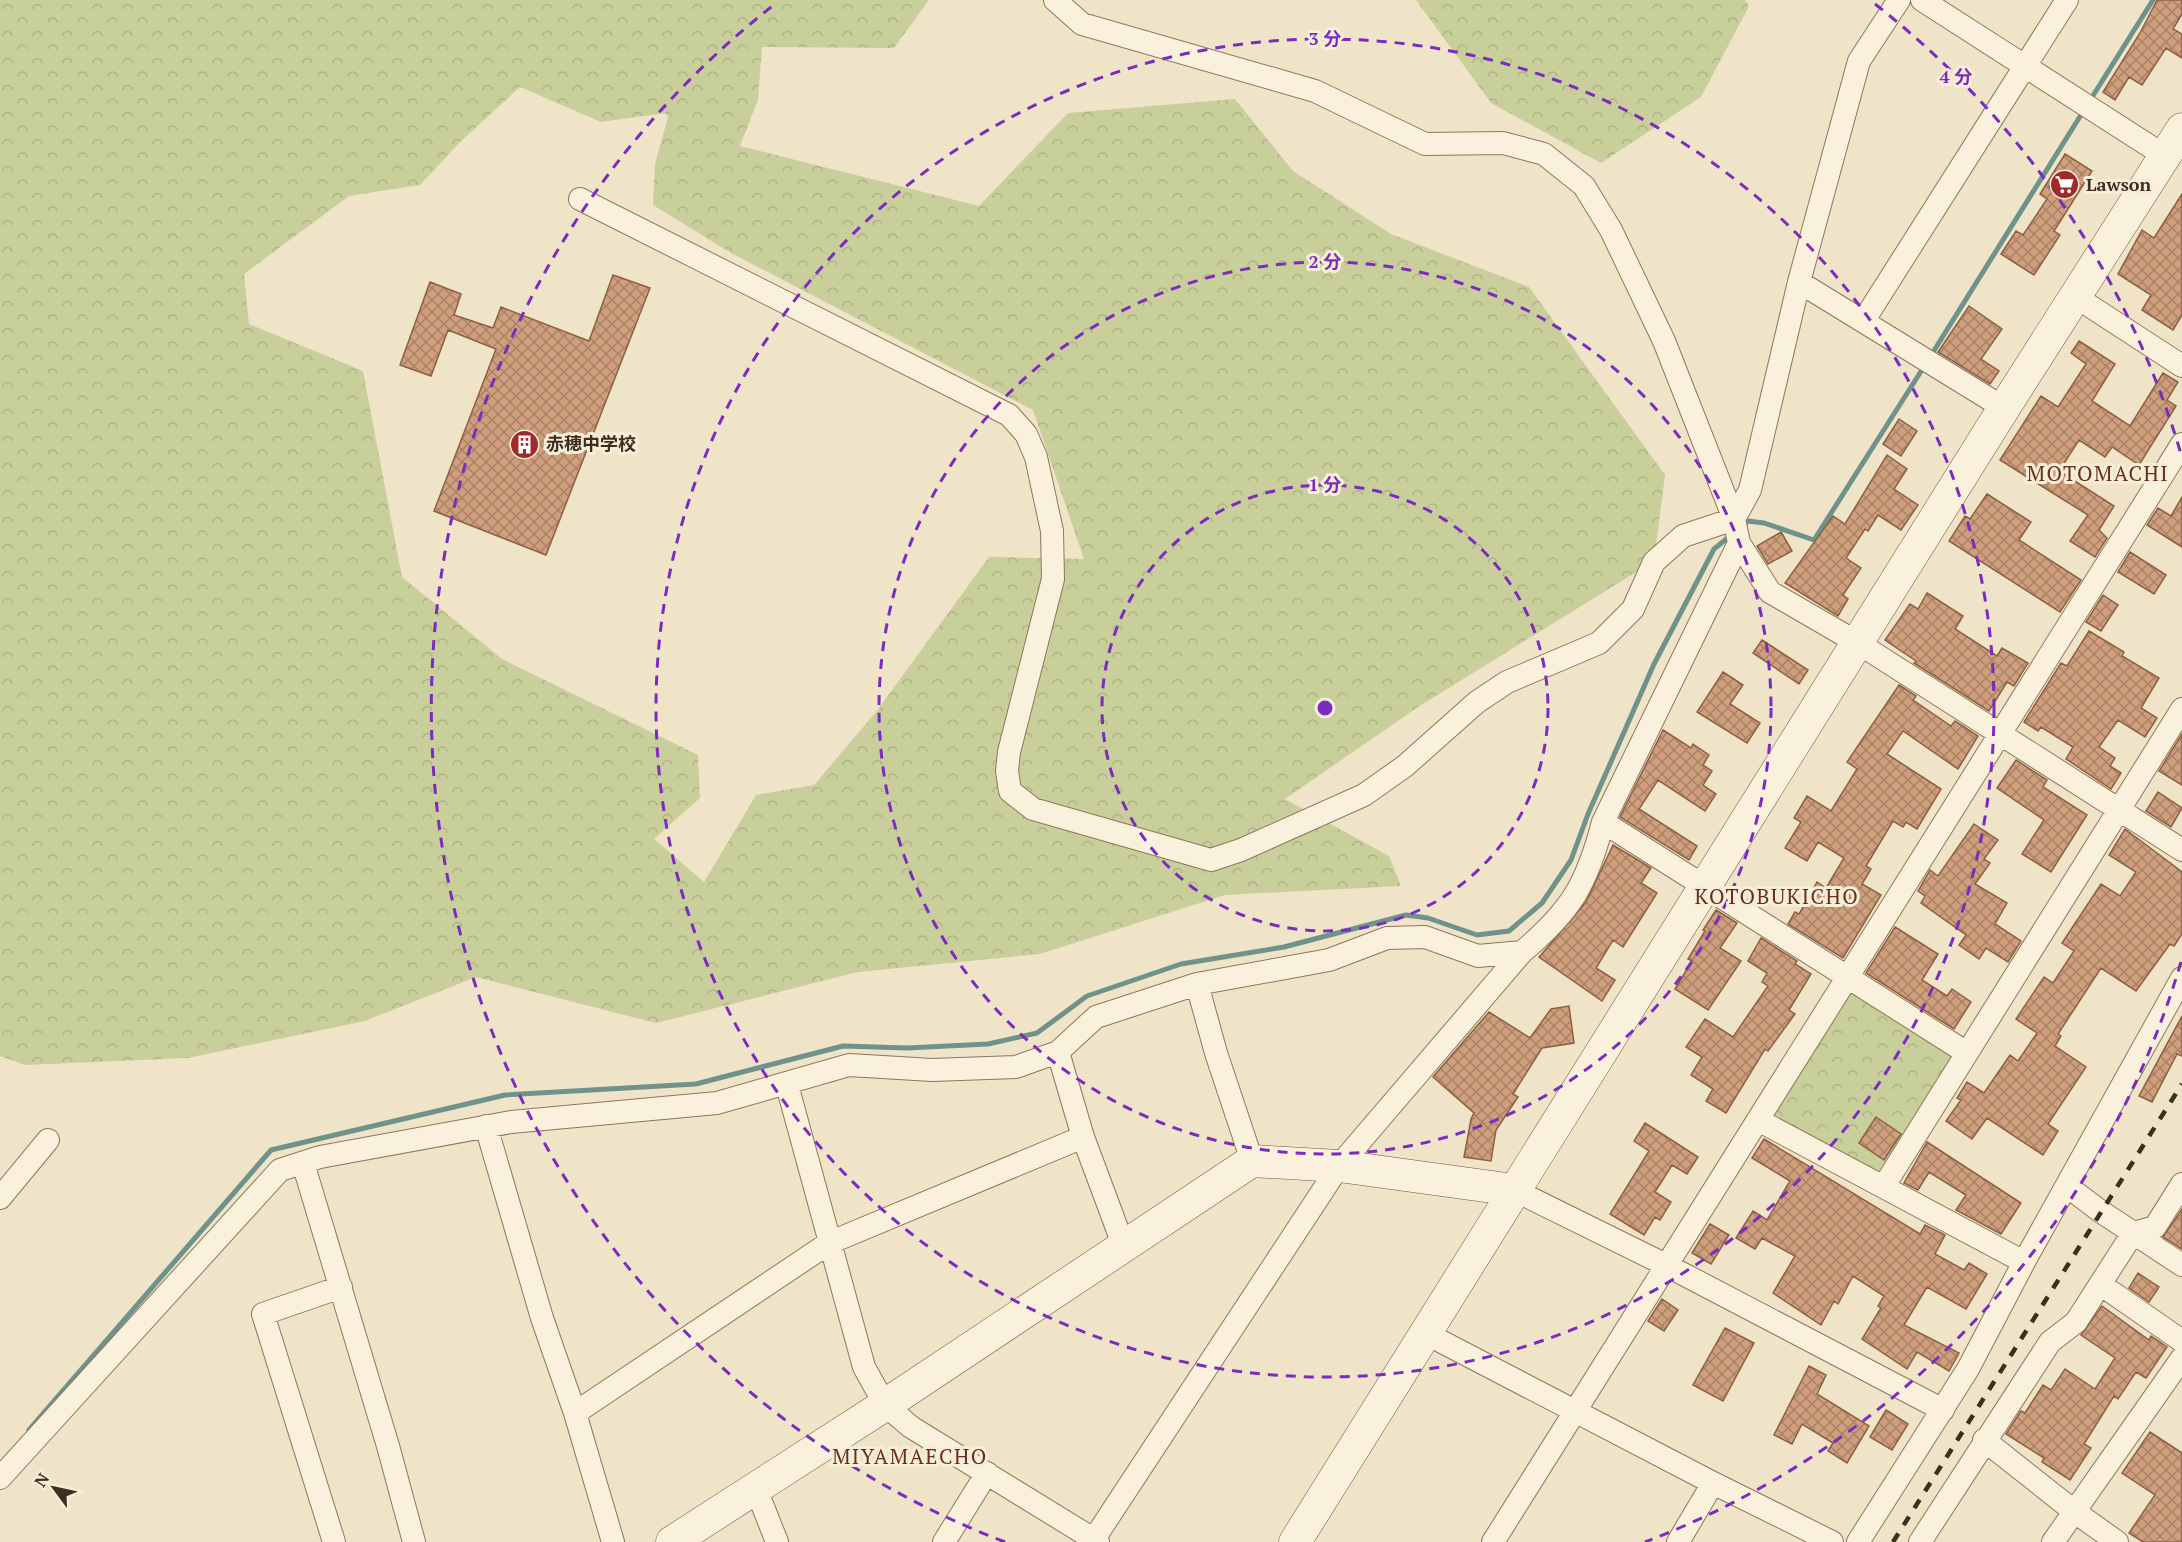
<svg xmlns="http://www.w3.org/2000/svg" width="2182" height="1542" viewBox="0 0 2182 1542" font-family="'PT Serif','Noto Sans JP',serif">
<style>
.forest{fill:url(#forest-crowns);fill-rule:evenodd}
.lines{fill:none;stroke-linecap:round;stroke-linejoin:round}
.stream{stroke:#6f938a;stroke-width:5}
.building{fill:url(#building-cross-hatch);stroke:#8d5f41;stroke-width:1.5}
.street-casing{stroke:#8d765c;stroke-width:24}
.secondary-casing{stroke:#6f573f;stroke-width:33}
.street{stroke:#faf1dc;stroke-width:22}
.secondary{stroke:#faf1dc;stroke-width:32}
.rail{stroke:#3d2e20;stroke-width:4.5;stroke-dasharray:10 10;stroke-linecap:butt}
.ring{fill:none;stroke:#7b2cbf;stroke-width:3;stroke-dasharray:10 8}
.labels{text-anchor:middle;stroke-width:6;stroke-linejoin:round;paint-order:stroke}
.poi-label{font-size:18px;font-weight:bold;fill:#3d2e20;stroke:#f7eed8;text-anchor:start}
.quarter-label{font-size:21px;letter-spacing:1.5px;fill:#6b2e1e;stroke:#f7eed8}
.centre{fill:#7b2cbf;stroke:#f7eed8;stroke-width:3}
.ring-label{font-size:18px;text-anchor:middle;font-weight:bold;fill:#7b2cbf;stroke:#f7eed8;stroke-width:6;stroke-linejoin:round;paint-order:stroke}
</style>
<defs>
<pattern id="forest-crowns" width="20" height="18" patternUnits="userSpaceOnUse" patternTransform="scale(1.5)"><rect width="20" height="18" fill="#c9cf9b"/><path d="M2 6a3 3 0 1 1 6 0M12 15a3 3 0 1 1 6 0" fill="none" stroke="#aeb285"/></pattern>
<pattern id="building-cross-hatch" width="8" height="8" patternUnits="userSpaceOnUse" patternTransform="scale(1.5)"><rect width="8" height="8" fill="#cf9f7d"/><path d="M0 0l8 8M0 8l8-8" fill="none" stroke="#a98266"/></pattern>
</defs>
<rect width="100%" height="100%" fill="#f0e4c8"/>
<path class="forest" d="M0 0H929L894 48 762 47 758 100 740 146 979 206 1068 113 1235 99 1293 171 1391 234 1529 287 1665 475 1654 561 1418 707 1285 799 1389 856 1401 886 1225 895 1040 954 858 972 656 1023 476 977 365 1021 188 1058 25 1065 0 1056ZM520 87 601 122 665 113 668 117 655 164 653 205 731 253 1033 410 1084 559 989 557 876 712 814 785 756 795 704 882 654 839 700 798 698 755 502 659 402 577 363 371 249 324 244 274 349 196 420 185 460 142Z
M1416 0H1745L1749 6 1701 97 1601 163 1491 103Z
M1855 993 1951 1050 1952 1060 1880 1171H1872L1776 1121 1772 1111 1844 995Z"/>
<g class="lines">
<path class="stream" d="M2089 102 2153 0
M1930 357 2084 110
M1742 526 1748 521 1764 523 1814 540 1925 365
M29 1430 271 1150 505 1095 696 1084 843 1046 907 1048 988 1044 1037 1033 1087 996 1181 964 1284 947 1406 915 1428 918 1477 935 1509 931 1542 903 1571 860 1588 814 1654 664 1714 549 1730 536"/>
</g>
<path class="building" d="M2157 0H2182V14L2173 29 2182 34V58L2166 48 2142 85 2129 77 2115 100 2103 92 2140 33Z
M2065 154 2092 171 2054 231 2060 235 2034 275 2001 254 2016 231 2023 235 2047 199 2040 194Z
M2182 194V315L2173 330 2142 310 2151 295 2118 274 2142 230 2154 238Z
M613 275 650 288 546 555 434 511 496 349 448 330 431 376 400 365 430 282 461 294 454 315 493 328 501 307 589 341Z
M1969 306 2002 329 1981 359 1999 371 1990 384 1938 352Z
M2079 341 2115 364 2092 401 2130 426 2163 373 2178 382 2167 400 2176 406 2139 465 2112 447 2105 457 2079 440 2059 471 2114 506 2099 530 2107 538 2095 557 2070 541 2088 515 2000 460 2041 396 2058 407 2086 364 2071 353Z
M1899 419 1917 431 1901 456 1883 444Z
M1887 455 1907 469 1894 489 1918 505 1901 530 1878 515 1868 531 1865 529 1846 558 1861 568 1843 595 1848 599 1838 616 1785 583 1833 516 1845 524Z
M1987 494 2031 522 2019 540 2081 580 2060 612 1949 541 1965 516 1970 519Z
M2182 497V547L2147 525 2158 508 2171 516Z
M1781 532 1792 551 1768 564 1757 546Z
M2130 552 2166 575 2154 594 2118 572Z
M1927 593 1963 616 1955 629 1997 656 2002 648 2028 663 2014 686 2007 682 1989 711 1914 663 1916 661 1885 640 1910 604 1918 609Z
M2103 595 2118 605 2101 631 2086 622Z
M2089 631 2124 652 2122 656 2159 678 2141 708 2157 718 2145 737 2118 720 2099 747 2115 758 2110 766 2121 773 2111 789 2066 759 2073 747 2041 727 2038 731 2024 722 2061 663 2067 666Z
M1762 640 1808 670 1799 684 1753 653Z
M1723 672 1743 685 1730 704 1760 723 1747 743 1697 712Z
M1899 685 1916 696 1913 700 1951 726 1955 721 1978 736 1958 769 1903 731 1887 754 1941 789 1917 829 1906 822 1903 827 1893 821 1866 866 1871 869 1862 884 1881 895 1843 958 1788 924 1795 912 1799 914 1817 882 1826 888 1844 858 1818 842 1807 861 1785 848 1801 822 1794 818 1807 796 1831 811 1857 769 1847 762Z
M1663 730 1691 748 1693 744 1709 755 1703 765 1712 771 1703 785 1716 794 1705 811 1658 780 1639 809 1697 846 1689 860 1620 817Z
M2182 734V785L2159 771Z
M2016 760 2047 780 2043 787 2087 815 2051 872 2022 854 2044 820 1997 788Z
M2158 792 2182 808 2171 827 2146 811Z
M1974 824 1998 840 1984 859 1990 863 1975 884 2007 903 1995 924 2021 941 2008 962 1986 948 1979 959 1959 945 1966 935 1921 903 1925 896 1918 891 1930 870 1938 876Z
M2125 829 2182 872V934L2174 946 2170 944 2136 991 2101 968 2058 1034 2061 1036 2055 1046 2086 1067 2048 1124 2058 1131 2043 1155 1987 1118 1972 1139 1946 1121 1961 1100 1957 1098 1967 1082 1984 1093 2010 1055 2018 1061 2037 1033 2016 1019 2044 977 2053 983 2074 951 2062 943 2101 884 2120 896 2136 872 2109 855Z
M1613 845 1651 868 1641 883 1657 893 1623 947 1613 940 1596 968 1615 980 1602 1001 1539 957 1586 902Z
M1716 910 1737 923 1720 948 1741 961 1708 1010 1675 989 1692 961 1688 959 1705 931 1703 930Z
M1895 927 1938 954 1922 980 1947 996 1952 989 1971 1002 1954 1029 1866 973Z
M1761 938 1797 961 1795 964 1811 974 1789 1010 1795 1014 1768 1051 1765 1049 1726 1113 1706 1101 1713 1089 1691 1075 1702 1057 1686 1047 1705 1019 1733 1037 1768 986 1762 982 1767 973 1748 961Z
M1569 1006 1574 1043 1542 1048 1513 1094 1518 1097 1496 1130 1491 1161 1464 1157 1471 1119 1474 1113 1433 1077 1489 1012 1530 1038 1551 1009Z
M2182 1016V1056L2177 1054 2152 1102 2139 1096Z
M1876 1117 1901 1134 1884 1160 1859 1143Z
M1645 1123 1698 1157 1687 1174 1672 1165 1655 1192 1671 1202 1660 1220 1655 1217 1644 1235 1610 1214 1649 1151 1634 1141Z
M1764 1139 1920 1234 1925 1225 1945 1235 1935 1254 1964 1270 1969 1263 1987 1274 1966 1309 1927 1287 1904 1325 1959 1353 1949 1371 1917 1352 1907 1369 1862 1339 1881 1308 1878 1306 1884 1296 1853 1276 1838 1304 1834 1301 1821 1325 1773 1293 1795 1256 1762 1238 1755 1249 1736 1238 1753 1211 1767 1220 1790 1181 1752 1158Z
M1927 1142 2021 1203 2001 1234 1956 1210 1966 1195 1929 1172 1918 1190 1904 1183Z
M2182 1209V1249L2163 1237Z
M1710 1224 1729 1235 1711 1264 1692 1253Z
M2138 1273 2159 1287 2149 1302 2129 1288Z
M1662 1299 1678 1310 1664 1331 1648 1321Z
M2102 1306 2149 1340 2151 1336 2167 1347 2146 1378 2136 1372 2118 1399 2114 1396 2084 1444 2091 1448 2070 1480 2042 1462 2044 1458 2006 1434 2021 1411 2025 1413 2043 1385 2051 1390 2065 1369 2095 1389 2115 1358 2081 1335Z
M1725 1328 1754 1343 1723 1401 1693 1385Z
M1809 1366 1826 1375 1817 1394 1869 1426 1847 1463 1828 1451 1833 1443 1802 1424 1792 1444 1774 1435Z
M1886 1410 1908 1424 1892 1450 1870 1437Z
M2150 1432 2182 1453V1542H2143L2129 1533 2155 1495 2122 1473Z"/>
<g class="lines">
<defs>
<path id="street" d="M1055 0 1082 24 1315 91 1425 144 1503 143 1544 154 1584 186 1611 230 1664 341 1734 519 1739 543 1770 592 1858 643 2182 850
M1922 0 2165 156
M580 199 1009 415 1026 434 1036 457 1052 531 1053 579 1009 752 1007 771 1010 791 1033 809 1211 860 1241 850 1364 795 1405 766 1477 702 1507 682 1599 643 1633 609 1654 562 1683 536 1734 519 1750 490 1799 282 1859 61 1899 0
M1799 282 2004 408
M2076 297 2182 366
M1864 320 2067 0
M1603 822 1967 1053
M1197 984 1216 1053 1252 1161
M1058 1052 1083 1137 1124 1247
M787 1085 864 1367 885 1405 911 1427 1098 1542
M1758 1120 2024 1262
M486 1126 542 1318 575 1413 613 1542
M303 1163 388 1446 414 1542
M1884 1186 2182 709
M2067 1186 2100 1211 2182 1265
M1514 1190 1666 1265 1943 1410
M0 1198 48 1140
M2100 1284 2182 1341
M1425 1333 1713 1483 1832 1542
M575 1413 829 1243 1083 1137
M1984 1440 2075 1512 2117 1542
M0 1478 280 1170 320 1157 511 1122 717 1103 849 1065 932 1070 1016 1067 1058 1052 1096 1017 1197 984 1329 960 1387 938 1425 937 1478 956 1522 952
M756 1489 777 1542
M334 1542 263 1314 341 1287
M944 1542 987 1473
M1092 1542 1339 1166 1522 952C1571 911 1587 884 1603 822L1739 543
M1493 1542 2182 444
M1678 1542 1713 1483
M1858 1542 1968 1369 2024 1262 2182 978
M1920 1542 2050 1342 2076 1322 2133 1233 2155 1227 2182 1184
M2053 1542 2182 1358"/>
<path id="secondary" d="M672 1542 885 1405 1252 1161 1339 1166 1514 1190
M1295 1542 2004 408 2182 129"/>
</defs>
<use href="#street" class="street-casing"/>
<use href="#secondary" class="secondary-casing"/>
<use href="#street" class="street"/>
<use href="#secondary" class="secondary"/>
<path class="rail" d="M1893 1542 2182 1084"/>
</g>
<g class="ring">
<circle cx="1325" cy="708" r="223"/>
<circle cx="1325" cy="708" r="446"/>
<circle cx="1325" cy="708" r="669"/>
<path d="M2181 962A893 893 0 0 1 1645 1542M1005 1542A893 893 0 0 1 775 4M1875 4A893 893 0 0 1 2181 454"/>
</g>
<defs>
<symbol id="supermarket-disc" viewBox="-11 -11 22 22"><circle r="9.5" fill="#9e2a2b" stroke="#f7eed8"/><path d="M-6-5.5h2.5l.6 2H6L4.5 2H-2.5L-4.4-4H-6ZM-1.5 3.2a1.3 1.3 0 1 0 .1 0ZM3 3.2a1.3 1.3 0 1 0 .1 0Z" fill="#fff"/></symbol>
<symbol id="building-disc" viewBox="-11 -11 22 22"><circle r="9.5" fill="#9e2a2b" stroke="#f7eed8"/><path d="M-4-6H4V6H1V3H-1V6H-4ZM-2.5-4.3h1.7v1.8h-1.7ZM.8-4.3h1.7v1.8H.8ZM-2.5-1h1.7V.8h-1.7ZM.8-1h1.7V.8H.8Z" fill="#fff"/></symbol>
</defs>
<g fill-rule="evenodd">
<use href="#supermarket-disc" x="2048" y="168" width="33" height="33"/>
<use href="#building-disc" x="508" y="428" width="33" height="33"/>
</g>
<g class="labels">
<g class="poi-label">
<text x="2086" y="191">Lawson</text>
<text x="546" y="450">赤穂中学校</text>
</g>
<g class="quarter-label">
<text x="2098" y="481">MOTOMACHI</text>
<text x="1777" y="904">KOTOBUKICHO</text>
<text x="910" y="1464">MIYAMAECHO</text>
</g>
</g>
<circle cx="1325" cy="708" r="9" class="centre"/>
<g class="ring-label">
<text x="1325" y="45">3 分</text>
<text x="1956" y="83">4 分</text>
<text x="1325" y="268">2 分</text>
<text x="1325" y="491">1 分</text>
</g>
<g transform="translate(54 1488) rotate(303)" stroke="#f7eed8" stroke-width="4.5" paint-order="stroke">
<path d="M0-4.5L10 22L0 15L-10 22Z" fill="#3d2e20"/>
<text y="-9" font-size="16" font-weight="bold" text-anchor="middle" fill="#3d2e20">N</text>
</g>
</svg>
